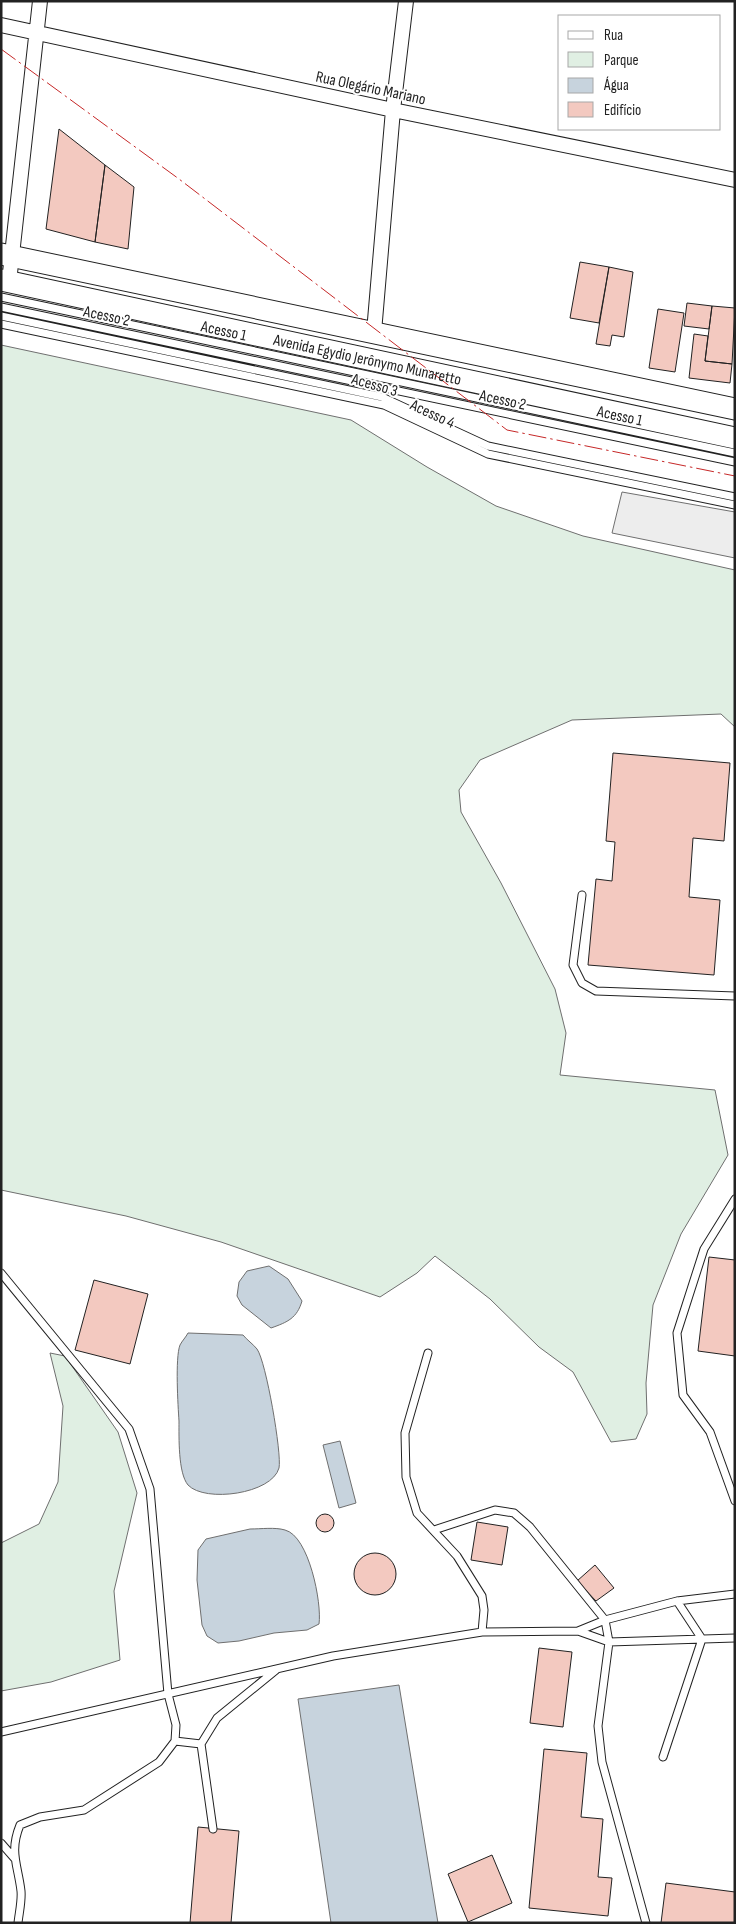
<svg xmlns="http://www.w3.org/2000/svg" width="736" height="1924" viewBox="0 0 736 1924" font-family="'Sofia Sans Condensed',sans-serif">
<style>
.green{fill:#e0efe3;stroke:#6f6f6f}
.parking{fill:#ededed;stroke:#6f6f6f}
.water{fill:#c7d3dd;stroke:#6f6f6f}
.building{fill:#f3c9c0;stroke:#222}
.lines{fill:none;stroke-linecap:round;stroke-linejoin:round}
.service-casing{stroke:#222;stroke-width:9}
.minor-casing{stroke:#222;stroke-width:16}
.primary-casing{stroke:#222;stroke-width:23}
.service{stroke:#fff;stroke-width:7}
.minor{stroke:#fff;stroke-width:14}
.primary{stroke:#fff;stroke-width:21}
.power{stroke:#c62828;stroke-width:1;stroke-dasharray:18 4 2.5 4;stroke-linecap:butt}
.labels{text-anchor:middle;stroke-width:4;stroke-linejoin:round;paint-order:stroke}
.street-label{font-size:16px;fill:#222;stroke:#fff}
</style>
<rect width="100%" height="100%" fill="#fff"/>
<path class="green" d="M1 345 351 420 427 467 496 506 583 536 735 570V727L721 714 572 720 480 760 459 790 461 812 501 883 555 989 566 1033 560 1075 715 1090 728 1155 681 1234 653 1305 646 1383 647 1414 636 1439 611 1442 573 1372 539 1347 490 1299 435 1256 417 1273 380 1297 221 1242 126 1216 1 1190Z
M50 1353 65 1356 118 1432 137 1493 114 1591 120 1660 51 1682 1 1691V1543L39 1524 58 1482 63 1406Z"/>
<path class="parking" d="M622 492 735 512V558L612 533Z"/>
<path class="water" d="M269 1266 288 1279 302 1301C297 1318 288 1322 271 1328L242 1305 237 1296 239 1282 247 1271Z
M188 1333 243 1335C247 1340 253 1344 257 1349 266 1361 282 1454 279 1468 272 1494 205 1503 188 1485 178 1473 179 1437 179 1421 178 1406 175 1358 180 1345 182 1341 186 1337 188 1333Z
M340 1441 356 1503 339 1508 323 1445Z
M250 1529C261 1529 275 1527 285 1530 309 1536 322 1603 319 1624L307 1630 274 1633 239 1641 218 1643 207 1636 202 1625 197 1580 198 1550 206 1539Z
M399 1685 438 1923H331L298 1699Z"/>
<path class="building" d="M59 129 105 165 95 242 46 229Z
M105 165 134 187 128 249 95 242Z
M580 262 609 267 599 323 570 318Z
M609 267 633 272 624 337 612 335 610 346 596 344Z
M687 303 712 306 709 329 684 326Z
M712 306 735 308 732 364 705 361Z
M658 309 684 313 675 372 649 368Z
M694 334 708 336 705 361 732 364 730 383 689 378Z
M613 753 730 763 724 841 693 838 689 897 720 900 714 975 588 965 596 879 612 881 615 842 606 841Z
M709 1257 735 1260V1356L698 1351Z
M94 1280 148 1294 130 1364 75 1350Z
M316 1523a9 9 0 1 1 18 0a9 9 0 1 1-18 0Z
M477 1522 508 1527 502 1565 471 1560Z
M354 1574a21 21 0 1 1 42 0a21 21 0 1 1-42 0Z
M595 1565 614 1588 596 1601 577 1581Z
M539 1648 572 1652 563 1727 530 1723Z
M544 1749 587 1753 581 1817 603 1819 598 1877 612 1878 608 1916 529 1908Z
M198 1827 239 1831 231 1923H190Z
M492 1855 512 1903 468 1922 448 1874Z
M666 1883 735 1892V1923H661Z"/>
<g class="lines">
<defs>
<path id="service" d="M1 297 735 453
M1 307 735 462
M1 316 382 397 488 446 735 497
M1 324 384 405 488 454 735 505
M582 895 573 965 582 983 596 991 735 996
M735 1199 704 1249 677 1333 683 1395 710 1432 735 1501
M1 1273 129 1429 150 1489 168 1694 176 1725 175 1741 159 1762 84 1810 40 1817 20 1825C9 1852 18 1865 21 1891 22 1901 19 1913 18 1923
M434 1530 495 1510 514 1513 530 1527 605 1620 677 1601 735 1594
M482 1632 578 1631 609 1642 605 1620 578 1631
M1 1732 333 1656 482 1632 484 1610 482 1596 457 1556 417 1513 406 1477 405 1433 428 1353
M175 1741 201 1744
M663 1757 702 1639 677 1601
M213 1829 201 1744 217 1718 276 1670
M1 1843 15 1859
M646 1923 602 1762 598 1726 609 1642 735 1638"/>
<path id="minor" d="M1 25 393 110 735 180
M9 282 40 1
M374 332 393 110 406 1"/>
<g id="primary">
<path d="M1 254 735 409"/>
<path id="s1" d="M1 280 735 438"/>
</g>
</defs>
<use href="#service" class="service-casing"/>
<use href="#minor" class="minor-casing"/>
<use href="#primary" class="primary-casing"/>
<use href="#service" class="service"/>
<use href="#minor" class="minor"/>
<use href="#primary" class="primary"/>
<path class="power" d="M1 49 179 179 507 430 735 476"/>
</g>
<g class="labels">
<g class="street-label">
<text transform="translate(371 87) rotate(12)" y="6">Rua Olegário Mariano</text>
<text transform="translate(107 315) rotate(12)" y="6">Acesso 2</text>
<text transform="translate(224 330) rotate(12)" y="6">Acesso 1</text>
<text dy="6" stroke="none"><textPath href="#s1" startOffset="375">Avenida Egydio Jerônymo Munaretto</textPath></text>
<text transform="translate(375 384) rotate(16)" y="6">Acesso 3</text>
<text transform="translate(503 399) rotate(12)" y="6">Acesso 2</text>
<text transform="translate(433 413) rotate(25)" y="6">Acesso 4</text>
<text transform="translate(620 415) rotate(12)" y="6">Acesso 1</text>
</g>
</g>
<rect width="736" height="1924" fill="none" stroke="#222222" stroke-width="5"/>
<rect x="558" y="15" width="162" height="115" fill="#ffffff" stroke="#a7a7a7"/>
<rect x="568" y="31" width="25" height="8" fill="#ffffff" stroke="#a7a7a7"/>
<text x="604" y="40" font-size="15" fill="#222222">Rua</text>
<rect x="568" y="52" width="25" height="15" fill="#e0efe3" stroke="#a7a7a7"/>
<text x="604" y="65" font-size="15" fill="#222222">Parque</text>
<rect x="568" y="78" width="25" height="15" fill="#c7d3dd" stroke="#a7a7a7"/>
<text x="604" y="90" font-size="15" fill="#222222">Água</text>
<rect x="568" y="102" width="25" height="15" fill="#f3c9c0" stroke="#a7a7a7"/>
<text x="604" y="115" font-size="15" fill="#222222">Edifício</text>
</svg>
